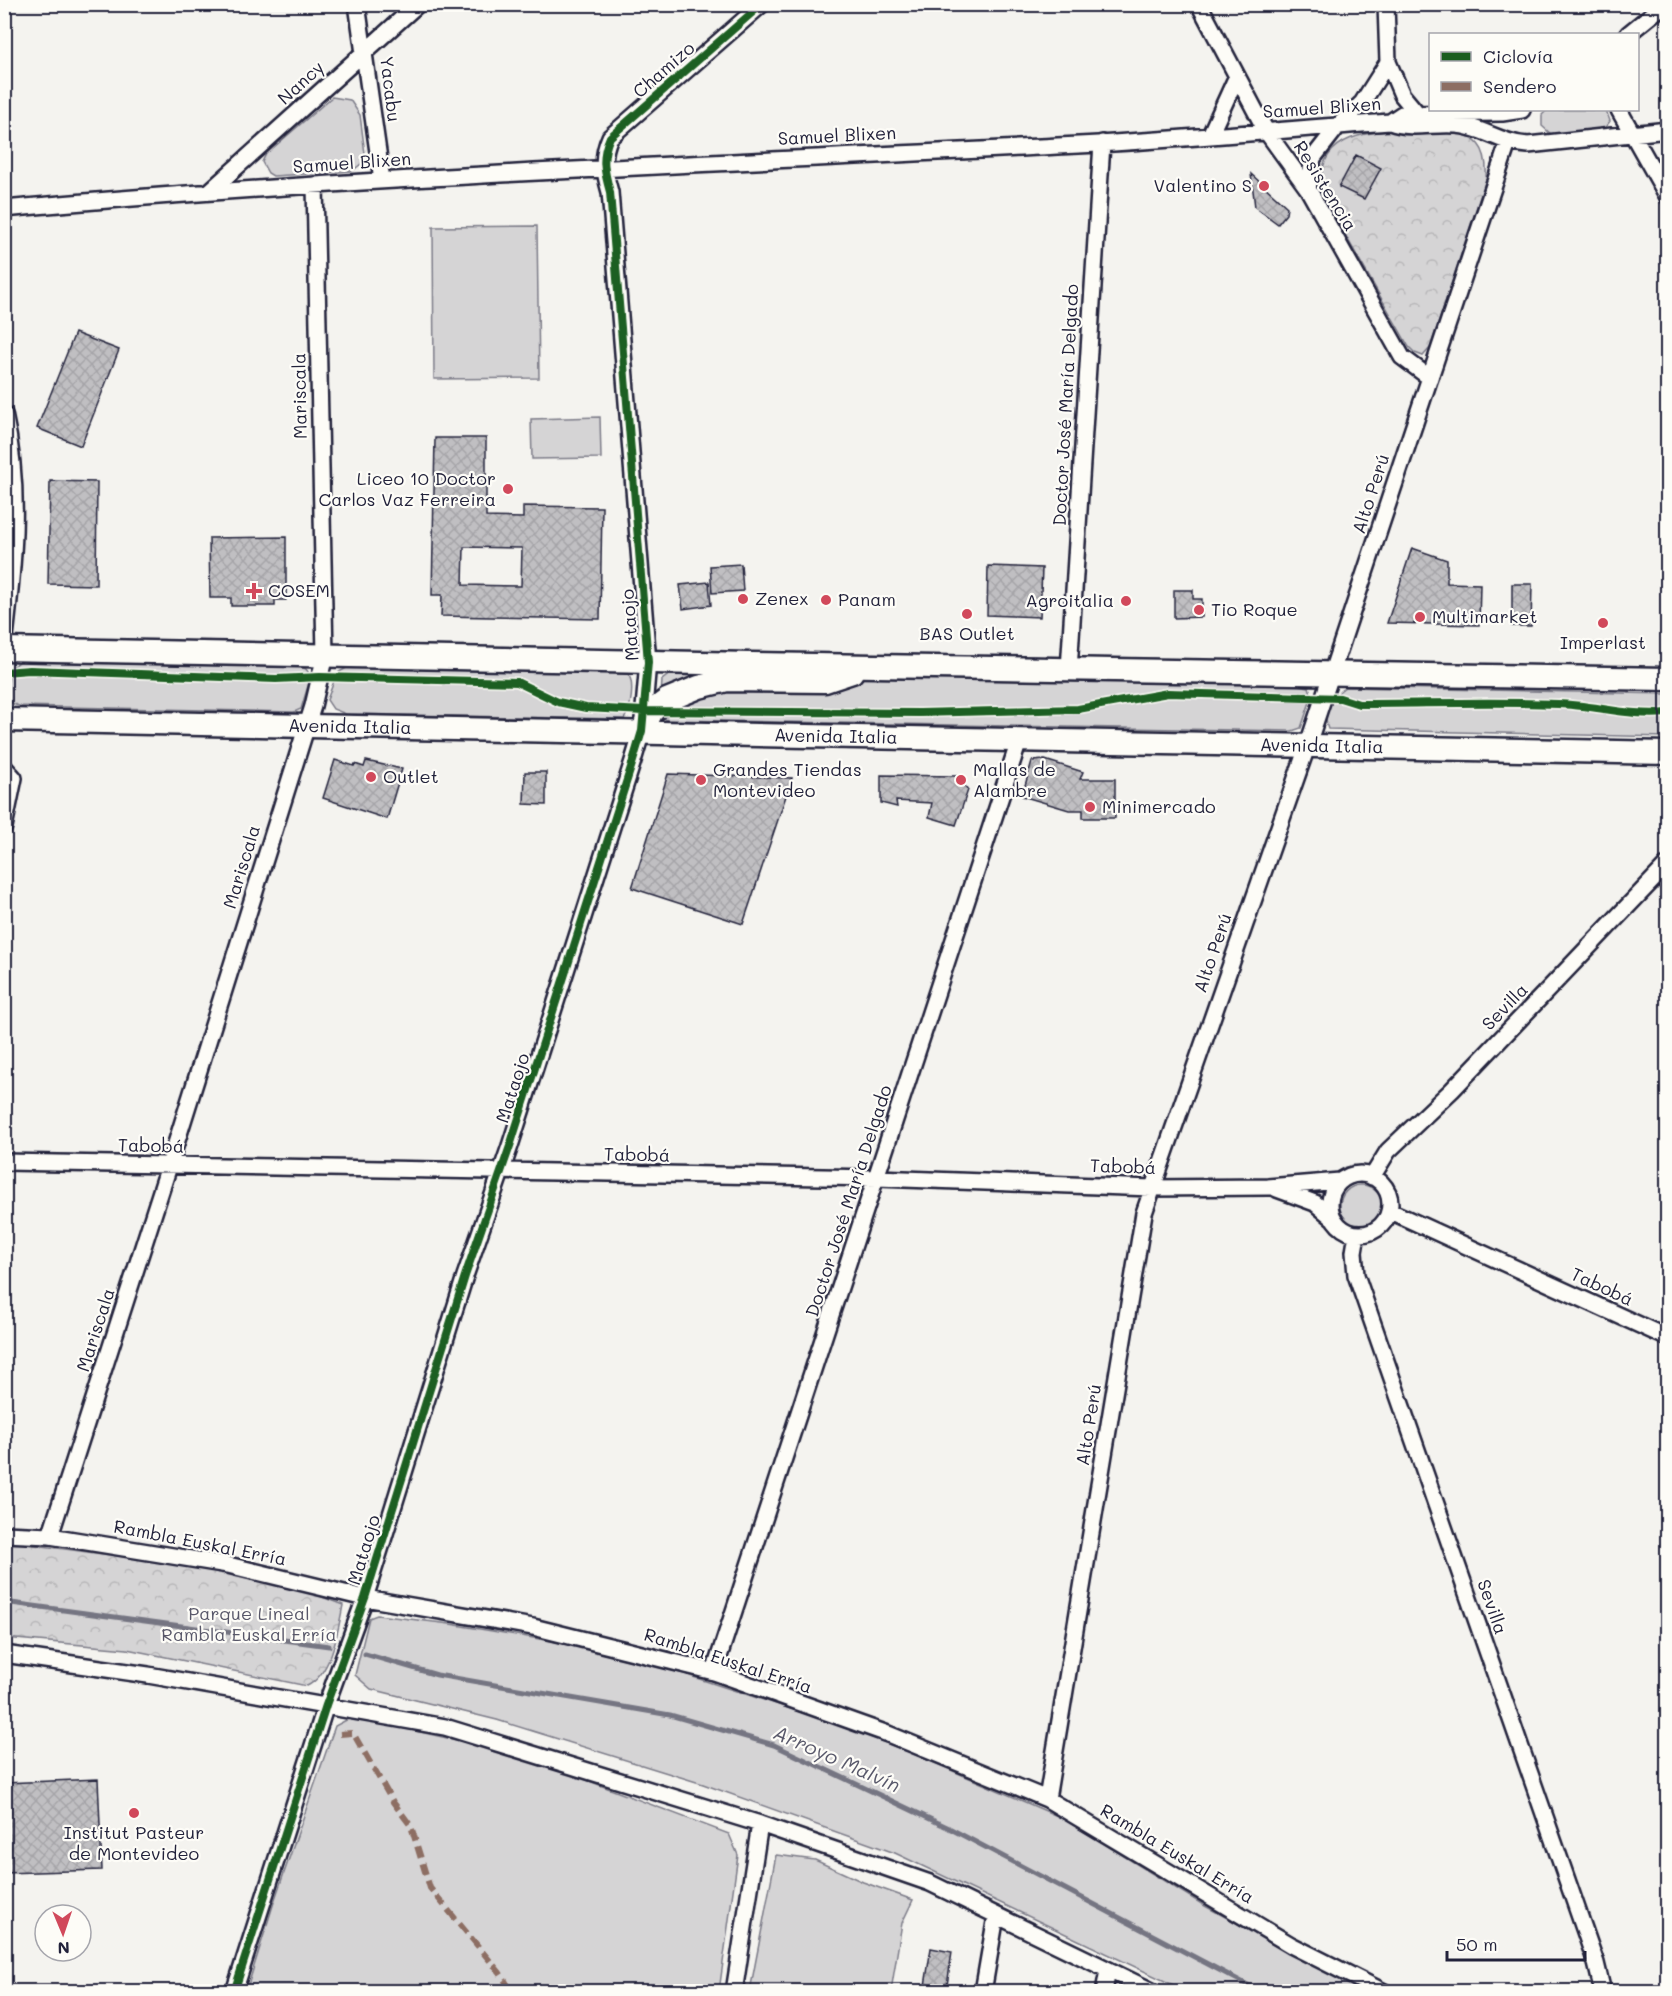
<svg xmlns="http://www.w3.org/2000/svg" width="1672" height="1996" viewBox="0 0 1672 1996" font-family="Mali,sans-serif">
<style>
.grass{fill:#d5d4d5;stroke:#7c7b88;stroke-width:1.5}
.park{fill:url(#park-crowns);stroke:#7c7b88;stroke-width:1.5}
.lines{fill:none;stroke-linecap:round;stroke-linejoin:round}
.stream{stroke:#757582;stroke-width:5}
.building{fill:url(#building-cross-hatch);stroke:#22223b;stroke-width:1.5;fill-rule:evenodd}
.street-casing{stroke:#22223b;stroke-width:20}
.primary-casing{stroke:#22223b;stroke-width:27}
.street{stroke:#fdfcf7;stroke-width:15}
.primary{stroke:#fdfcf7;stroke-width:22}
.quiet{stroke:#8d6e63;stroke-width:6;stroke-dasharray:12 6;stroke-linecap:butt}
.cycleway-casing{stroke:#fdfcf7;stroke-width:11}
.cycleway{stroke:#1b5e20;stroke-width:8}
.poi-dot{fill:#d1495b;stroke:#fdfcf7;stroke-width:2}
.labels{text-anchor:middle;stroke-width:4.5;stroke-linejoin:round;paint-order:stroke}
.street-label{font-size:18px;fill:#22223b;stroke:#fdfcf7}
.poi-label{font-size:18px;fill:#22223b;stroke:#fdfcf7;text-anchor:start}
.park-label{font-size:18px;fill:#585769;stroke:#fdfcf7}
.water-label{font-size:20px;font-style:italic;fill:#59596b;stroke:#fdfcf7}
</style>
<defs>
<pattern id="park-crowns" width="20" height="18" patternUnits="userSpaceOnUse" patternTransform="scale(1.5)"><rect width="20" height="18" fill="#d5d4d5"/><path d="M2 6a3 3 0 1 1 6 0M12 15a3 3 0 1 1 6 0" fill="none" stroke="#b7b6b8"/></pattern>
<pattern id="building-cross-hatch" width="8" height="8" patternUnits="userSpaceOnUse" patternTransform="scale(1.5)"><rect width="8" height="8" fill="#c0bfc2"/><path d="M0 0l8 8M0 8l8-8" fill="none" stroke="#a5a4a8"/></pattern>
</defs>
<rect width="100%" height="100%" fill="#f4f3ef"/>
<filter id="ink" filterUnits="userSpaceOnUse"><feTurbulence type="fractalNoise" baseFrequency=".0167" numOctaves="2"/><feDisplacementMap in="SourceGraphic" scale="12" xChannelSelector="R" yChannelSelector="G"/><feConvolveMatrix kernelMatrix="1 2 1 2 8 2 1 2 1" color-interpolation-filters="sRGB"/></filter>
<g filter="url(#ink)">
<path class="grass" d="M332 97 350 100 360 115 365 154 361 164 352 171 273 176 268 173 262 162 266 154Z
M1547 110H1606L1610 121 1604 129 1599 130 1551 134 1542 126V115Z
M537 226 539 378 434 379 433 227Z
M600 417 601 458 532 459 531 419Z
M21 661 298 666 306 669 311 676 301 709 294 712 19 706C0 702 7 682 11 667Z
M349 667 621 671 628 674C635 683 631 710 624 719L346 714 333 709 327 700 337 673Z
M670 674 1292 684 1309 687 1312 696 1301 728 1292 731 667 720 660 715 662 680Z
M1345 687 1667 694V737L1328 729C1322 715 1333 695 1345 687Z
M1340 1206a21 21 0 1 1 42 0a21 21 0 1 1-42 0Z
M377 1615 450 1624 557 1642 678 1672 834 1723 909 1752 1062 1818 1205 1906 1363 1991H1186L895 1853 703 1784 497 1720 371 1689 355 1675 369 1618Z
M352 1717 515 1753 729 1834 738 1855 719 1991 246 1992 275 1899 335 1726Z
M776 1855 815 1860 863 1882 913 1900 902 1923 891 1991H750Z"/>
<path class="park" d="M1446 129C1477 136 1488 146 1486 179L1430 348 1423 356 1415 353 1409 347 1322 194C1311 120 1398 132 1446 129Z
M4 1541 209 1568 291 1585 343 1605C338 1630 332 1674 307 1686L127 1649 5 1638Z"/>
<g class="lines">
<path class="stream" d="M4 1602 329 1646
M365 1654 437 1675 670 1715 774 1745 947 1827 1261 1992"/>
</g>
<path class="building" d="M1356 155 1381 168 1364 199 1339 187Z
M1251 174 1287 207 1286 214 1278 224 1255 207Z
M75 333 119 350 81 446 37 428Z
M435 438H486V517L523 518V506L602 507 600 619 441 616 442 595H432ZM464 547 522 548 521 586 463 585Z
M50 481 97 482 96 585 48 584Z
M286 537V600H275V606H231V598H210L209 538Z
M1412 548 1447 560V583L1480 584 1479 625 1387 623Z
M741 564 743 591 712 593 710 566Z
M988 566 1042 568 1040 617 987 615Z
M709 582 711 605 683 609 680 585Z
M1512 584H1532L1531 626H1512Z
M1174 590H1193V599H1202V617L1174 618Z
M335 760 354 766 355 764 364 767 366 761 402 769 387 819 323 798Z
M1045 760 1083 772 1080 779H1115V818H1083V810H1069L1022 796 1032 761Z
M525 772H546V805L524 804Z
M668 774 792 778 743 924 632 888Z
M881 775 957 776 968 790 956 825 929 817 932 803 896 801 897 807 881 803Z
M98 1779 102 1870 4 1873V1783Z
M931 1948 952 1952 946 1992H924Z"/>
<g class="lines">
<defs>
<path id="street" d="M357 4 382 180
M1199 4 1266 131 1308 189 1402 357 1430 378
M1628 34 1665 4
M1388 62 1402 95 1417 113
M1619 110 1668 197
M1390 122 1402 114 1502 113 1522 110
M1210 135 1237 76
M1308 189 1313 158 1338 126 1362 103 1388 62 1386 4
M210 191 418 4
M4 209C368 176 733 163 1098 144 1195 138 1293 129 1390 122 1412 130 1433 123 1456 125 1481 126 1499 143 1528 145L1668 130
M4 414C22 491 13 569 4 646
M1069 670 1102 143
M4 767 14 778 4 827
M4 1162 877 1178 1152 1188 1268 1187 1340 1181
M1330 1204a30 30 0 1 1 60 0a30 30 0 1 1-60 0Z
M1372 1177 1388 1151 1452 1090 1668 864
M1277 1189 1315 1203 1333 1218
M1390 1211 1668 1338
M1357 1234 1354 1252 1356 1275 1596 1963 1603 1992
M4 1534 50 1536 228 1565 365 1598 533 1627 714 1672 888 1734 1047 1799 1291 1945 1384 1992
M50 1536 169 1166 313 706 325 655 315 185
M4 1654 148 1675 445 1727 760 1824 930 1883 1154 1992
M714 1672 1019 741
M1047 1799 1144 1213 1307 747 1508 143
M234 1992 326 1705 365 1598 465 1276 510 1146 633 761 642 731 648 662 610 192C604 171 601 157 610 137L762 4
M734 1992 760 1824
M983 1992 996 1916
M1104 1992 1108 1970"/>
<g id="primary">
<path d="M4 649 751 664 1668 679"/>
<path id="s1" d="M4 720 1668 753"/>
<path d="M642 731 652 711 667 700 699 687 727 680 825 681 852 672"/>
</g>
</defs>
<use href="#street" class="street-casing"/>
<use href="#primary" class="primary-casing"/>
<use href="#street" class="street"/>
<use href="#primary" class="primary"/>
<path class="quiet" d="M340 1734 353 1733 393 1802 411 1826 430 1888 500 1973 512 1992"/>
<defs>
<path id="cycleway" d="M4 672 30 670 276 679 320 677 517 682 558 702 586 708 644 711 920 713 1078 709 1168 693 1340 698 1359 704C1426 704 1492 701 1558 704 1595 705 1630 717 1668 713
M234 1992 326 1705 365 1598 465 1276 510 1146 633 761 642 731 648 662 610 192C604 171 601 157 610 137L762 4"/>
</defs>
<use href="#cycleway" class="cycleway-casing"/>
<use href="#cycleway" class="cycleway"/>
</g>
</g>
<g class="poi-dot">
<circle cx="1264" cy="186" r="6"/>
<circle cx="508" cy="489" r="6"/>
<path d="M251 582h6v6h6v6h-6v6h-6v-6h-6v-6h6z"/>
<circle cx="743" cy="599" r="6"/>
<circle cx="826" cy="600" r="6"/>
<circle cx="1126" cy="601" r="6"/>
<circle cx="1199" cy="610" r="6"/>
<circle cx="967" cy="614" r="6"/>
<circle cx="1420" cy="617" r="6"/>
<circle cx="1603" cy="623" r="6"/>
<circle cx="371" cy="777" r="6"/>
<circle cx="701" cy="780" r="6"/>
<circle cx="961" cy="780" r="6"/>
<circle cx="1090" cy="807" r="6"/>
<circle cx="134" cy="1813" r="6"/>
</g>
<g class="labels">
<g class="street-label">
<text transform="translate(664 70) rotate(-41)" y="6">Chamizo</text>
<text transform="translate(301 83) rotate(-42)" y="6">Nancy</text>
<text transform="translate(390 89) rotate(83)" y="6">Yacabu</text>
<text transform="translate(1322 108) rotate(-4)" y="6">Samuel Blixen</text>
<text transform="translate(837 136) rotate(-3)" y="6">Samuel Blixen</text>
<text transform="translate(352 163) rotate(-4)" y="6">Samuel Blixen</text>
<text transform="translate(1325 186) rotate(58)" y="6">Resistencia</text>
<text transform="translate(300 396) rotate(-91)" y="6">Mariscala</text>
<text transform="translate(1066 405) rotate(-87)" y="6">Doctor José María Delgado</text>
<text transform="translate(1371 494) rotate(-72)" y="6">Alto Perú</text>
<text transform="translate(630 625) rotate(-94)" y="6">Mataojo</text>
<text dy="6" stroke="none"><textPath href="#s1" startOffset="346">Avenida Italia</textPath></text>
<text dy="6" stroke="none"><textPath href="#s1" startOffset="832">Avenida Italia</textPath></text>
<text dy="6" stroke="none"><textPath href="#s1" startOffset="1318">Avenida Italia</textPath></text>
<text transform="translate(242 867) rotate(-73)" y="6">Mariscala</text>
<text transform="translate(1213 953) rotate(-71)" y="6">Alto Perú</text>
<text transform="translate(1505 1007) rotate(-46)" y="6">Sevilla</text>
<text transform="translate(513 1088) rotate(-72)" y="6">Mataojo</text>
<text transform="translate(151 1146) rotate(1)" y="6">Tabobá</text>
<text transform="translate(637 1155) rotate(1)" y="6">Tabobá</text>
<text transform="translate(1123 1167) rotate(2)" y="6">Tabobá</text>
<text transform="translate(849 1201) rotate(-72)" y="6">Doctor José María Delgado</text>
<text transform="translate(1602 1287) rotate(25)" y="6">Tabobá</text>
<text transform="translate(96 1330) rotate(-72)" y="6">Mariscala</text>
<text transform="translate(1089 1425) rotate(-81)" y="6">Alto Perú</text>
<text transform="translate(200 1543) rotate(11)" y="6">Rambla Euskal Erría</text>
<text transform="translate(364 1550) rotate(-73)" y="6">Mataojo</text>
<text transform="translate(1492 1607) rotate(71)" y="6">Sevilla</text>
<text transform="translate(728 1661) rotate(18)" y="6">Rambla Euskal Erría</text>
<text transform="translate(1177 1854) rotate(31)" y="6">Rambla Euskal Erría</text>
</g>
<g class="poi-label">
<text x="1252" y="192" text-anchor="end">Valentino S</text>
<text x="496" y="485" text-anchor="end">Liceo 10 Doctor<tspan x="496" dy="21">Carlos Vaz Ferreira</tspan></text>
<text x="268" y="597">COSEM</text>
<text x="755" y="605">Zenex</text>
<text x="838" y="606">Panam</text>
<text x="1114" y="607" text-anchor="end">Agroitalia</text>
<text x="1211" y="616">Tio Roque</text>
<text x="1432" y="623">Multimarket</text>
<text x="967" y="640" text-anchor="middle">BAS Outlet</text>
<text x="1603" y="649" text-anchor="middle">Imperlast</text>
<text x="713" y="776">Grandes Tiendas<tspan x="713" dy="21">Montevideo</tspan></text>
<text x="973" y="776">Mallas de<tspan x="973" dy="21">Alambre</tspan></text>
<text x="383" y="783">Outlet</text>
<text x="1102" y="813">Minimercado</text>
<text x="134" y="1839" text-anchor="middle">Institut Pasteur<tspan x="134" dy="21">de Montevideo</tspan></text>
</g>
<g class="park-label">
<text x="249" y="1620">Parque Lineal<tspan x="249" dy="21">Rambla Euskal Erría</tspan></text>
</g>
<g class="water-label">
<text transform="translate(837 1759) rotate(24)" y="7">Arroyo Malvín</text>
</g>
</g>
<rect width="1672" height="1996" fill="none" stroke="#fdfcf7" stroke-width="24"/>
<rect x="12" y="12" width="1648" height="1972" fill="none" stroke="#22223b" stroke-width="2" filter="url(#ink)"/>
<rect x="1429" y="33" width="210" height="78" fill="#fdfcf7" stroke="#a5a5ac" stroke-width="1.5"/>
<rect x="1441" y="52" width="30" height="9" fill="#1b5e20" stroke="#a5a5ac" stroke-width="1.5"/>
<text x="1483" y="63" font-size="18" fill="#22223b">Ciclovía</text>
<rect x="1441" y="82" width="30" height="9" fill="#8d6e63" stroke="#a5a5ac" stroke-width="1.5"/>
<text x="1483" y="93" font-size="18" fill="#22223b">Sendero</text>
<g transform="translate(63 1933) rotate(178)"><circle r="28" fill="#fdfcf7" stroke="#a5a5ac" stroke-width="1.5"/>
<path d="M0-4.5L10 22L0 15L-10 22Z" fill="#d1495b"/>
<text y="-9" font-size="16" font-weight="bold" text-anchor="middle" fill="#22223b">N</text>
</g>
<path d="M1447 1951v9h138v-9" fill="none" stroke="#22223b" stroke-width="3"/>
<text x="1456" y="1951" font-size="18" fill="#22223b" stroke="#fdfcf7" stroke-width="4.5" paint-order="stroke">50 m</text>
</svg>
